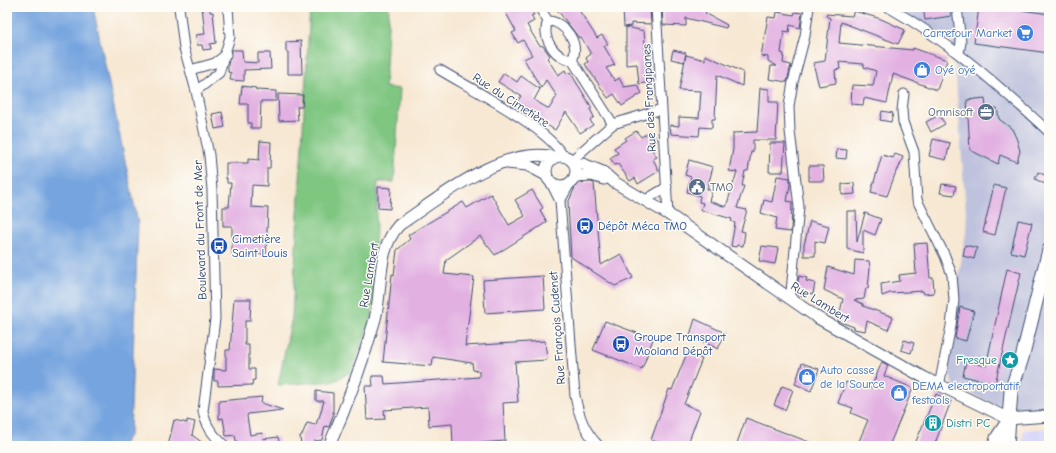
<svg xmlns="http://www.w3.org/2000/svg" width="1056" height="453" viewBox="0 0 1056 453" font-family="'Comic Neue',sans-serif">
<style>
.built{fill:#d8d7f8}
.industrial{fill:#bfc2dd}
.green{fill:#7fc681;stroke:#4d7a70}
.water{fill:#76a4df;stroke:#486a9e}
.building{fill:#e2b1e2}
.lines{fill:none;stroke-linecap:round;stroke-linejoin:round}
.minor-casing{stroke:#3c4b70;stroke-width:11}
.tertiary-casing{stroke:#3c4b70;stroke-width:13}
.secondary-casing{stroke:#3c4b70;stroke-width:15}
.minor{stroke:#fff;stroke-width:9}
.tertiary{stroke:#fff;stroke-width:11}
.secondary{stroke:#fff;stroke-width:13}
.labels{text-anchor:middle;stroke-width:3;stroke-linejoin:round;paint-order:stroke}
.shop-label{font-size:12px;fill:#366cbe;stroke:#fdfcf7;text-anchor:start}
.street-label{font-size:12px;fill:#1b2f5e;stroke:#fdfcf7}
.service-label{font-size:12px;fill:#4e5e75;stroke:#fdfcf7;text-anchor:end}
.transit-label{font-size:12px;fill:#164399;stroke:#fdfcf7;text-anchor:start}
.culture-label{font-size:12px;fill:#0d838f;stroke:#fdfcf7;text-anchor:end}
</style>
<rect width="100%" height="100%" fill="#fdfcf7"/>
<filter id="ink" filterUnits="userSpaceOnUse"><feTurbulence type="fractalNoise" baseFrequency=".025" numOctaves="2"/><feDisplacementMap in="SourceGraphic" scale="8" xChannelSelector="R" yChannelSelector="G"/><feConvolveMatrix kernelMatrix="1 2 1 2 8 2 1 2 1" color-interpolation-filters="sRGB"/></filter>
<filter id="wash" filterUnits="userSpaceOnUse"><feTurbulence type="fractalNoise" baseFrequency=".012" numOctaves="4" result="noise"/><feDisplacementMap in="SourceGraphic" scale="16" xChannelSelector="R" yChannelSelector="G"/><feGaussianBlur stdDeviation="0.9" result="paint"/><feColorMatrix in="noise" values="0 0 0 0 0 0 0 0 0 0 0 0 0 0 0 0 0 1.4 0 .05"/><feComposite in="paint" operator="in"/></filter>
<g filter="url(#wash)">
<rect width="100%" height="100%" fill="#f7e8d3"/>
<path class="built" d="M1049 428V446H1021L1024 430Z"/>
<path class="industrial" d="M889 7H1049V411L993 404 952 384 946 351 967 226 953 41Z"/>
<path class="green" d="M310 7H389L385 87 400 89 394 182H378L372 317 351 372 334 381 278 385 292 317Z"/>
<path class="water" d="M7 7H93L138 223 130 434 122 446H7Z"/>
<g id="blocks">
<path class="building" d="M202 7H210V12H213L216 43 210 44 211 49 203 50 202 45H197L196 35 205 34Z
M507 7H529L534 15 531 16 534 21 527 25 539 45 543 46 550 56 547 58 558 75 565 70 567 74 570 72 592 108 590 109 594 117 590 120 593 125 580 133 566 112 555 130 520 108 522 105 517 102 521 96 498 82 504 73 517 82 521 76 540 89 534 100 549 109 557 96 546 80 541 88 524 59 532 55 523 40 518 43 512 33 516 31 506 13 510 11Z
M555 7H577L597 38 602 35 608 44 604 46 615 65 606 68 615 81 619 78 624 87 637 85 642 93 622 106 614 94 608 98 585 64 588 62 586 58 591 54 581 37 579 38Z
M632 7H650L651 24 631 23V26L624 27 623 10 632 9Z
M662 7H708L705 13 727 25 726 28 686 18V26L663 25Z
M923 7H950L951 16 925 20Z
M979 7H1000L1049 14V53L974 43Z
M854 11 881 19 905 30 898 44 841 22 839 43 913 50V48L947 60 937 90 893 74 887 103 864 98 863 105 851 104 852 85 873 86 876 71 864 67V64L839 62 840 69 835 70 836 83 819 86 813 63 825 61 830 18 826 16V14L852 16Z
M777 12 794 15 795 12 802 13 800 28 790 25 789 32 784 31 781 53 784 54 783 63 791 65 787 82 769 79 771 66H777L768 61V57L761 56 768 17 776 18Z
M626 27 644 31 647 69 648 74H652L653 82 639 84 637 64 626 65Z
M301 41 302 74H288V52H286V42Z
M232 50H242L243 62 258 63V53H270L271 69 244 70V81L230 80 231 73 228 72V64Z
M673 50 686 53 684 62 671 59Z
M686 55 705 60V55L743 72 742 86 717 75 715 119H712V128L700 127 699 136 671 134 670 125 679 126V117L699 118 701 91 679 90Z
M242 86 256 88V90L276 91V101H261L260 128H251V123H248V104H240Z
M760 88 769 89V102H778L776 140H753V152H751L748 171H745L742 186H744L737 208 747 210 741 231 745 232 743 246 737 245 736 247 731 246 735 223 731 221 732 219 701 210 703 203 699 202 700 196 687 192 691 177 685 175 689 160 713 167 707 189 712 191 709 201 726 207 737 172 729 171 733 149V133L757 132Z
M278 94 303 95 302 107H297L298 120 279 121Z
M985 98 986 108H997L999 119 1012 129 1017 140 1020 151 1017 162 1000 155 998 164 970 150 967 100Z
M882 111 893 113 891 122 880 120Z
M222 112 225 127 215 129 212 114Z
M939 115 945 124 931 132 926 122Z
M636 131 641 137 651 131 657 140 649 145 657 157 653 159 659 171 638 184 635 178 630 181 618 164 615 165 610 158 618 153 614 148 626 140 625 138Z
M933 139 950 143 946 160 929 156Z
M260 141 271 142 270 168H267V186L252 185 251 207 268 208 266 254H232V226H223V207H229L231 183H227V178L226 179V163H248V159L259 160Z
M770 143H785L783 172H769Z
M837 149 847 150 846 159 836 158Z
M895 154 903 157 898 170 897 169 887 196 871 192 882 155 893 158Z
M809 166H823L824 181H809Z
M1038 172 1049 177V186L1035 179Z
M777 176 790 178V185L787 201 792 202 791 232 775 230 777 218 761 213 764 200 772 202Z
M591 182 594 183 601 265 621 254 633 278 615 286 571 257 568 203 577 183Z
M854 183 855 194 842 195V184Z
M942 184 956 186 954 195 940 193Z
M994 185 1006 188 995 235 983 232Z
M378 187 391 188 390 209 378 208Z
M532 190 543 208 540 210 547 222 495 255 480 236 446 260 444 274 474 277 465 346 545 341 547 360 515 362 518 402 503 403 505 441 481 443V446H453L452 424 429 426 428 407 384 410 385 419 367 420 365 386H373L372 376H384L385 384 479 377V371L473 370 472 363 433 357 432 366 383 362 392 274 394 275 397 250 410 239 408 235 463 202 467 208 491 194 509 225 525 216 515 200Z
M847 211H856L857 242 865 213 881 219 875 235 863 230V253L847 249Z
M1018 220 1032 223 1024 255 1011 252Z
M810 221 829 226 825 243 815 241V256H804V245Z
M927 243 930 278H933L934 293 924 294 923 291 890 293 882 296 881 284 900 281 899 275 916 273 914 244Z
M965 245 977 248 974 259 963 256Z
M762 246 778 248 775 264 759 261Z
M855 260 869 261 870 267 868 289 866 288 864 299 854 300 863 304V306L893 317 888 330 867 321 865 331 854 329V327L838 321 843 299 824 290 828 267 854 275Z
M1007 269 1021 273 995 384 963 376 966 361 986 366Z
M543 276 545 309 485 313 483 280Z
M799 276 807 278 806 281 815 283 813 294 804 292V296L796 294Z
M234 299H251L250 321H245V345H249V369H255V380H253L252 385 218 386V381H214V369L226 370V350H230Z
M960 307 974 311 966 341 955 338Z
M695 319 725 333 718 349 690 335Z
M605 321 653 339 642 369 593 350Z
M904 340 914 343 911 353 901 350Z
M687 353 702 359 684 404 700 411 687 446H668L651 440 669 389 672 390Z
M882 362 888 365 884 376 913 388 889 446H857L868 420 851 413 853 408 838 403 846 382 861 387 862 385 871 388Z
M802 363 819 369 811 391 795 384Z
M782 386 793 390 785 410 774 405Z
M316 391 333 393V413H334L329 427 325 426 322 440 314 441 315 446H301L300 436 302 435 307 423 316 425 318 418H319L324 401H316Z
M936 394 951 401 934 446H914Z
M262 397 261 403 283 410 248 414 247 416 250 435 262 433 263 439 278 437 280 446H237L235 435 226 436 223 418 219 419V401Z
M746 418 817 445V446H736Z
M174 420 187 423V420L195 422 192 435 207 446H168Z"/>
</g>
</g>
<g filter="url(#ink)">
<use href="#blocks" fill-opacity="0" stroke="#3c4b70" stroke-width="1"/>
<g class="lines">
<defs>
<path id="minor" d="M179 7 184 48 196 91 209 155 212 190 215 319 203 411C206 427 213 435 225 446
M539 7 548 21C541 37 554 58 572 60L613 124
M656 7 668 214
M888 7C949 41 998 85 1049 132
M957 7 961 43 959 52
M548 21C565 21 581 45 572 60
M190 70 215 63 226 55
M440 70C471 89 547 127 563 156
M196 91 219 73 230 37 228 7
M904 94 902 110 903 122 914 152 917 200 945 256 952 275 954 300 951 326 939 386
M572 160 613 124 662 109
M552 185 560 201 575 396C579 416 584 431 599 446
M645 200 667 187
M560 201 569 185
M788 298 791 292 799 207 790 131 789 106 793 82 805 36 809 7"/>
<path id="tertiary" d="M546 171a15 15 0 1 1 30 0a15 15 0 1 1-30 0Z
M507 163 527 165 546 175
M575 165 583 164 603 172 614 182 668 214 818 318 925 378 1009 419 1049 416
M576 176 592 175 604 179
M329 446C347 405 363 362 375 319 383 288 376 250 399 225 441 197 502 145 555 157"/>
<path id="secondary" d="M995 446 997 438 1009 420
M1007 446 1011 391 1022 358 1049 250"/>
</defs>
<use href="#minor" class="minor-casing"/>
<use href="#tertiary" class="tertiary-casing"/>
<use href="#secondary" class="secondary-casing"/>
<use href="#minor" class="minor"/>
<use href="#tertiary" class="tertiary"/>
<use href="#secondary" class="secondary"/>
</g>
</g>
<defs>
<symbol id="supermarket-disc" viewBox="-11 -11 22 22"><circle r="9.5" fill="#3f7fe0" stroke="#fdfcf7"/><path d="M-6-5.5h2.5l.6 2H6L4.5 2H-2.5L-4.4-4H-6ZM-1.5 3.2a1.3 1.3 0 1 0 .1 0ZM3 3.2a1.3 1.3 0 1 0 .1 0Z" fill="#fff"/></symbol>
<symbol id="shop-disc" viewBox="-11 -11 22 22"><circle r="9.5" fill="#3f7fe0" stroke="#fdfcf7"/><path d="M-5-2.5h2.3a2.7 3.5 0 0 1 5.4 0H5L5.5 6h-11ZM-1.5-2.5h3a1.5 2.3 0 0 0-3 0Z" fill="#fff"/></symbol>
<symbol id="office-disc" viewBox="-11 -11 22 22"><circle r="9.5" fill="#5c6f8a" stroke="#fdfcf7"/><path d="M-6-3h4V-5.5h4V-3h4V5H-6ZM-1-4.5V-3h2v-1.5ZM-6 0V1H6V0Z" fill="#fff"/></symbol>
<symbol id="civic-disc" viewBox="-11 -11 22 22"><circle r="9.5" fill="#5c6f8a" stroke="#fdfcf7"/><path d="M-.6-6.5H3V-4.5H.6V-3L4-1V1h2V6H-6V1h2V-1L-.6-3ZM-1.2 2.5V6h2.4V2.5Z" fill="#fff"/></symbol>
<symbol id="bus-disc" viewBox="-11 -11 22 22"><circle r="9.5" fill="#1a4fb4" stroke="#fdfcf7"/><path d="M-5-6H5V4H4V6H2V4H-2V6H-4V4H-5ZM-3.5-4V0h7V-4ZM-3.5 1.2v1.5H-2V1.2ZM2 1.2v1.5H3.5V1.2Z" fill="#fff"/></symbol>
<symbol id="sight-disc" viewBox="-11 -11 22 22"><circle r="9.5" fill="#0f9aa8" stroke="#fdfcf7"/><path d="M0-6L1.8-2.2L6-1.7L2.9 1.2L3.7 5.4L0 3.3L-3.7 5.4L-2.9 1.2L-6-1.7L-1.8-2.2Z" fill="#fff"/></symbol>
<symbol id="building-disc" viewBox="-11 -11 22 22"><circle r="9.5" fill="#0f9aa8" stroke="#fdfcf7"/><path d="M-4-6H4V6H1V3H-1V6H-4ZM-2.5-4.3h1.7v1.8h-1.7ZM.8-4.3h1.7v1.8H.8ZM-2.5-1h1.7V.8h-1.7ZM.8-1h1.7V.8H.8Z" fill="#fff"/></symbol>
</defs>
<g fill-rule="evenodd">
<use href="#supermarket-disc" x="1015" y="23" width="20" height="20"/>
<use href="#shop-disc" x="912" y="60" width="20" height="20"/>
<use href="#office-disc" x="976" y="102" width="20" height="20"/>
<use href="#civic-disc" x="687" y="177" width="20" height="20"/>
<use href="#bus-disc" x="575" y="216" width="20" height="20"/>
<use href="#bus-disc" x="209" y="236" width="20" height="20"/>
<use href="#bus-disc" x="611" y="334" width="20" height="20"/>
<use href="#sight-disc" x="1000" y="350" width="20" height="20"/>
<use href="#shop-disc" x="797" y="367" width="20" height="20"/>
<use href="#shop-disc" x="889" y="383" width="20" height="20"/>
<use href="#building-disc" x="923" y="413" width="20" height="20"/>
</g>
<g class="labels">
<g class="shop-label">
<text x="1012" y="37" text-anchor="end">Carrefour Market</text>
<text x="935" y="74">Oyé oyé</text>
<text x="820" y="374">Auto casse<tspan x="820" dy="14">de la Source</tspan></text>
<text x="912" y="390">DEMA electroportatif<tspan x="912" dy="14">festools</tspan></text>
</g>
<g class="street-label">
<text transform="translate(649 98) rotate(-93)" y="4">Rue des Frangipanes</text>
<text transform="translate(511 100) rotate(33)" y="4">Rue du Cimetière</text>
<text transform="translate(200 230) rotate(-92)" y="4">Boulevard du Front de Mer</text>
<text transform="translate(369 275) rotate(-80)" y="4">Rue Lambert</text>
<text transform="translate(820 302) rotate(32)" y="4">Rue Lambert</text>
<text transform="translate(557 328) rotate(-94)" y="4">Rue François Cudenet</text>
</g>
<g class="service-label">
<text x="973" y="116">Omnisoft</text>
<text x="710" y="191" text-anchor="start">TMO</text>
</g>
<g class="transit-label">
<text x="598" y="230">Dépôt Méca TMO</text>
<text x="232" y="243">Cimetière<tspan x="232" dy="14">Saint Louis</tspan></text>
<text x="634" y="341">Groupe Transport<tspan x="634" dy="14">Mooland Dépôt</tspan></text>
</g>
<g class="culture-label">
<text x="997" y="364">Fresque</text>
<text x="946" y="427" text-anchor="start">Distri PC</text>
</g>
</g>
<rect width="1056" height="453" fill="none" stroke="#fdfcf7" stroke-width="24"/>
</svg>
